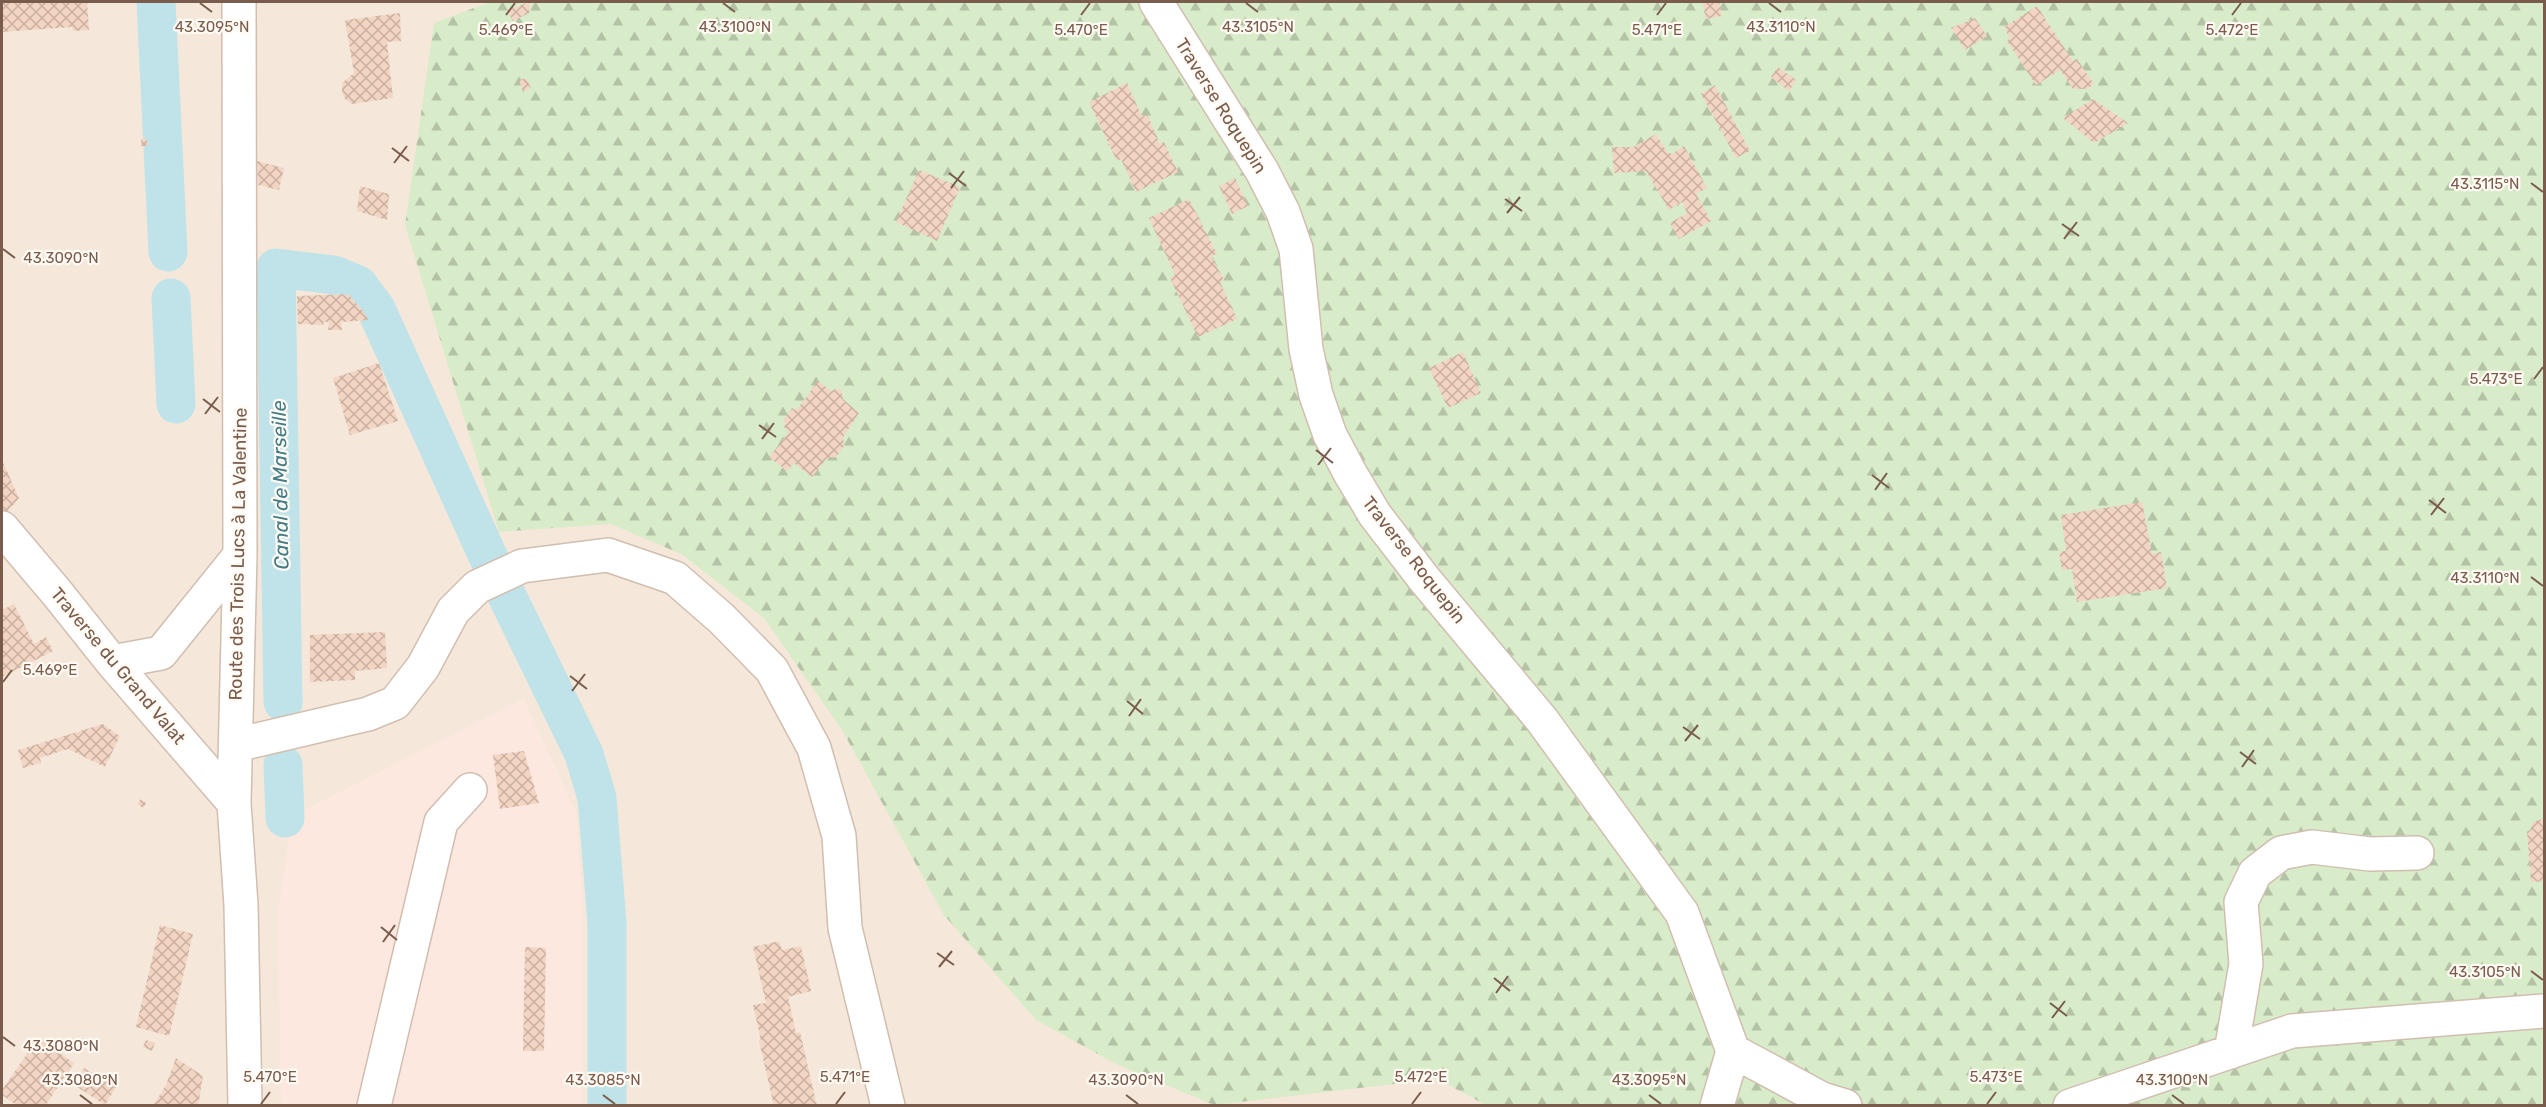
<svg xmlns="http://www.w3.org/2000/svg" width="2546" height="1107" viewBox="0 0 2546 1107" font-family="Rubik,sans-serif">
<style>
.residential{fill:#f5e8da}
.commercial{fill:#fde8e0}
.forest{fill:url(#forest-firs)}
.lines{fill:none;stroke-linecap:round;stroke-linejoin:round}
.canal{stroke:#bfe3e8;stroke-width:39}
.building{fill:url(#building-cross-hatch)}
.minor-casing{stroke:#d1beb0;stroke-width:36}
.minor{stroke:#fff;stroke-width:33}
.ticks{fill:none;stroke:#7a5c4d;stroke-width:2}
.labels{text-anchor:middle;stroke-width:4.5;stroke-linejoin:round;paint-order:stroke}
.street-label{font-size:18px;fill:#7a5c4d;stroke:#fffaf3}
.water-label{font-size:20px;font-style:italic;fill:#437c86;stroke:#fffaf3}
.ticks-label{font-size:15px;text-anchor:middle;fill:#7a5c4d;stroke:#fffaf3;stroke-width:4.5;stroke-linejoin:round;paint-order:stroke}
</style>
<defs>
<pattern id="forest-firs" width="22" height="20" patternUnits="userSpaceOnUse" patternTransform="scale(1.5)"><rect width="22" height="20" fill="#d8ecc9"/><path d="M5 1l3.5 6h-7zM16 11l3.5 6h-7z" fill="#b4c2a5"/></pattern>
<pattern id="building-cross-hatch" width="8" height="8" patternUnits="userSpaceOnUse" patternTransform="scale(1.5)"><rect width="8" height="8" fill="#f3d5c3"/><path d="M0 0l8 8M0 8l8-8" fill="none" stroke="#cab0a1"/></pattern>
</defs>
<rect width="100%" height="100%" fill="#fdf6ec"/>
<path class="residential" d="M2 2H2544V1105H2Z"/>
<path class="commercial" d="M524 699 576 813 582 899V1105L281 1106 278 909 287 855 290 817Z"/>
<path class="forest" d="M490 2H2544V1105L1488 1106 1437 1079 1214 1105 1116 1064 1036 1020 944 915 842 730 764 618 681 554 611 524 499 532 405 225 434 23Z"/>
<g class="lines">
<path class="canal" d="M156 2 168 252
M171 298 176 404
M283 702 276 268 334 275 358 285 376 309 491 563 584 754 597 798 607 923V1106
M283 765 285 818"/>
</g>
<path class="building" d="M2 2H87L89 30 73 31 72 27 2 32Z
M530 2 529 13 513 21 507 10Z
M1702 2H1719L1722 16 1706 19Z
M2037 6 2073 61 2077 59 2094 84 2087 89H2073L2060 70 2036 85 2007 41 2010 38 2004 27Z
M400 13 401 41 387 42 393 98 352 104 345 99 342 92V83L354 73 345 20Z
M1975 18 1987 36 1965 50 1951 28Z
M1778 67 1796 80 1789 91 1771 77Z
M526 78 531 88 523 92 519 80Z
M1127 83 1142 117 1147 114 1160 144 1164 142 1178 172 1136 192 1121 159 1117 161 1089 102Z
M1715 85 1750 151 1736 158 1701 94Z
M2093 99 2128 123 2094 143 2063 118Z
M1656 134 1667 152 1672 154 1684 146 1707 188 1696 194 1711 221 1679 239 1670 223 1687 213 1682 202 1669 210 1646 171 1614 173 1612 147H1633Z
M141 139H147L148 146H141Z
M257 161 284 168 279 190 258 185Z
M919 170 960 187 937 241 896 222Z
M1235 178 1248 206 1232 214 1219 186Z
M360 186 389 194 387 220 357 211Z
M1189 199 1217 254 1211 256 1224 280 1220 282 1237 319 1198 337 1170 278 1175 275 1149 218Z
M348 294 364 312 368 320 341 322 342 330H328L329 322H324L323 325 298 324 297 296Z
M1463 352 1481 393 1448 408 1429 368Z
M379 363 398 421 350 435 333 378Z
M818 381 831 391 836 389 841 390 843 399 859 413 843 437 844 446 836 457 827 458 812 477 794 463 787 471 769 457 789 432 784 427 786 424 783 421 792 408 795 410 799 407Z
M2 460 19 498 4 516 2 514Z
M2142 502 2152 554 2161 552 2167 588 2077 602 2072 569 2062 570 2059 552 2066 551 2061 515Z
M14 604 34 644 46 637 53 651 2 677V610Z
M385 632 387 668 355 671V680L310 682V635Z
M103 724 120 736 105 767 68 749 40 758 41 763 23 768 18 750Z
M524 751 539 803 500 809 493 755Z
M141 799 146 803 143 808 137 804Z
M2544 819V881L2531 882 2527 831 2532 830 2531 825 2535 821Z
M160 925 193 934 169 1036 136 1027Z
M779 941 782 950 801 946 811 991 788 997 796 1033 800 1032 817 1106H774L759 1041H761L753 1005 766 1003 753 947Z
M525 947 546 948 544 1051H523Z
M38 1038 74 1063 45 1106H18L2 1095V1090Z
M146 1040 155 1043 152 1051 143 1047Z
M176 1058 203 1076 198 1106H153L166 1085Z
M84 1068 116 1087 105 1105 74 1085Z"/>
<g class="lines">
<defs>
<path id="minor" d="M239 2 240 555 234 803 241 905 245 1106
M1156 2 1262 171 1283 212 1296 249 1306 349 1316 395 1330 435 1350 473 1375 515 1425 580 1542 720 1682 913 1733 1051
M2 528 57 593 112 662 234 803
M112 662 161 653 240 555
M236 745 368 714 395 703 423 667 453 611 477 587 522 566 608 555 675 578 722 619 772 670 814 748 839 836 845 928 888 1106
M1733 1051 1822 1099 1845 1106
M2231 1052 2246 964 2241 902 2255 873 2281 853 2312 847 2370 854 2417 853
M374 1106 441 822 470 790
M1717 1106 1733 1051
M2070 1106 2292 1031 2544 1011"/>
</defs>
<use href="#minor" class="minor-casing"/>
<use href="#minor" class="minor"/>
</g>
<path class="ticks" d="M200 3 212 12M723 3 735 12M1246 3 1258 12M1769 3 1781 12M506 15 515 3M1081 15 1090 3M1657 15 1666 3M2232 15 2241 3M392 148 409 161M394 163 407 146M949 173 966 186M2531 183 2543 192M951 188 964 171M1505 199 1522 211M1507 213 1520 197M2062 224 2079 236M2064 239 2077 222M3 249 15 258M2534 379 2543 367M203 399 220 412M205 414 218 397M759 425 776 437M762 439 774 423M1316 450 1333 463M1318 465 1331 448M1872 475 1889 488M1875 490 1887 473M2429 500 2446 513M2431 515 2444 498M2531 577 2543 586M570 676 587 689M3 682 12 670M572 691 585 674M1127 701 1143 714M1129 716 1141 699M1683 727 1700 739M1685 741 1698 725M2240 752 2256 764M2242 767 2254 750M381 927 397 940M383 942 395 925M937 953 954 965M939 967 952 951M2531 971 2543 980M1494 978 1510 991M1496 993 1508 976M2050 1003 2067 1016M2052 1018 2065 1001M3 1037 15 1046M80 1095 92 1104M603 1095 615 1104M1126 1095 1138 1104M1649 1095 1661 1104M2172 1095 2184 1104M261 1104 270 1092M836 1104 845 1092M1412 1104 1421 1092M1987 1104 1996 1092"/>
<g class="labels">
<g class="street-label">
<text transform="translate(1221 106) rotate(58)" y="6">Traverse Roquepin</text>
<text transform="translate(238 554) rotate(-89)" y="6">Route des Trois Lucs à La Valentine</text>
<text transform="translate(1414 560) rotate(52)" y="6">Traverse Roquepin</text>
<text transform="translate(118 666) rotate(50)" y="6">Traverse du Grand Valat</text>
</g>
<g class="water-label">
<text transform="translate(280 485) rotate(-91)" y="7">Canal de Marseille</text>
</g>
</g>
<g class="ticks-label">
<text x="1258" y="32">43.3105°N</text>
<text x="1781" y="32">43.3110°N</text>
<text x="212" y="32">43.3095°N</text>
<text x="735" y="32">43.3100°N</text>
<text x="506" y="35">5.469°E</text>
<text x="1081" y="35">5.470°E</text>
<text x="1657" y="35">5.471°E</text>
<text x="2232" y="35">5.472°E</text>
<text x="2485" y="189">43.3115°N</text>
<text x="61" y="263">43.3090°N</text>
<text x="2496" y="384">5.473°E</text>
<text x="2485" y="583">43.3110°N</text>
<text x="50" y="675">5.469°E</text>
<text x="2485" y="977">43.3105°N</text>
<text x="61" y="1051">43.3080°N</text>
<text x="270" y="1082">5.470°E</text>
<text x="845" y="1082">5.471°E</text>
<text x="1421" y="1082">5.472°E</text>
<text x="1996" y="1082">5.473°E</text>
<text x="80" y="1085">43.3080°N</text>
<text x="603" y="1085">43.3085°N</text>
<text x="1126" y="1085">43.3090°N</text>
<text x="1649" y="1085">43.3095°N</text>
<text x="2172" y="1085">43.3100°N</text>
</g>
<rect width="2546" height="1107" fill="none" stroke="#7a5c4d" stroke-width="6"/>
</svg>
